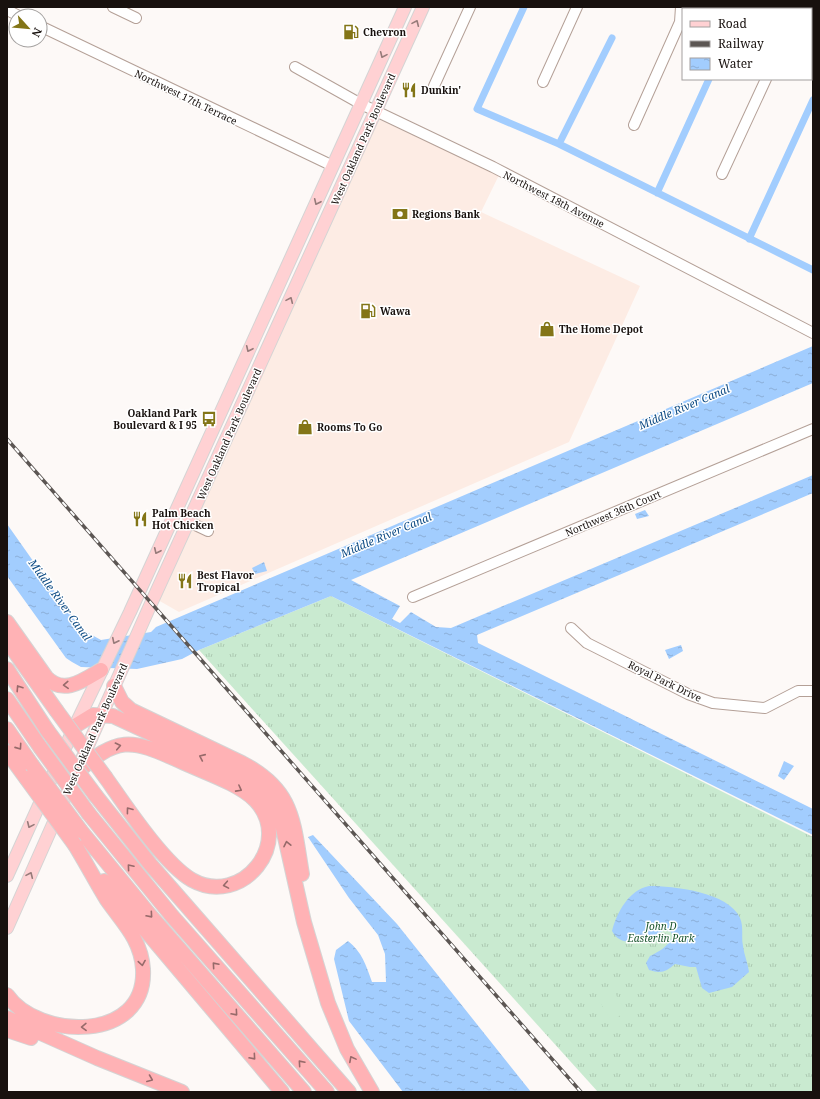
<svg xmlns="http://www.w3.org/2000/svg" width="820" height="1099" viewBox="0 0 820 1099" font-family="'Noto Serif',serif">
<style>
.built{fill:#fdece4}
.grass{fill:url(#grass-tufts)}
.pitch{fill:#c9ead0}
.water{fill:url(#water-ripples)}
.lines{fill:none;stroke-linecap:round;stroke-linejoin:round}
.canal{stroke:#a2cdfe;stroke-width:7}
.minor-casing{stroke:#b4a097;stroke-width:12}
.major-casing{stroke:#d5d4d4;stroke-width:14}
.highway-casing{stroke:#d5d4d4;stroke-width:16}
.minor{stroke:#fff;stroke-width:10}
.major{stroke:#ffd1d3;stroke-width:12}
.highway{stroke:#ffb2b5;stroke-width:14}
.rail-casing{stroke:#5c5653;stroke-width:3.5}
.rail{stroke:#fff;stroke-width:2;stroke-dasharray:6;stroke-linecap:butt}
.highway-bridge-casing{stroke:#d5d4d4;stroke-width:16;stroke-linecap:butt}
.highway-bridge{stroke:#ffb2b5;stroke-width:14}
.oneway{stroke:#977b7a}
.oneway2{stroke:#976a6a}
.labels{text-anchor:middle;stroke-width:3;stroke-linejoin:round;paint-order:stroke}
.poi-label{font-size:10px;font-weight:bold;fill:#18110e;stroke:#fff;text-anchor:start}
.street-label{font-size:10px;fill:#18110e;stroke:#fff}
.park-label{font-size:10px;font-style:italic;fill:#17532c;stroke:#fff}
.water-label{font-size:11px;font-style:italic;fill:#0d4b84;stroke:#fff}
</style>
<defs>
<pattern id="grass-tufts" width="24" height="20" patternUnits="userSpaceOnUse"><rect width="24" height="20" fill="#c9ead0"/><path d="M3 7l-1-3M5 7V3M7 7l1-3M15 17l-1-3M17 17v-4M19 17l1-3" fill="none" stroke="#acc8b1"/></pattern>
<pattern id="water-ripples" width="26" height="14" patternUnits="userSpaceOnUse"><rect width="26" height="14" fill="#a2cdfe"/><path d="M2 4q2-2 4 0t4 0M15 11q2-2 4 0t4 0" fill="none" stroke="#8bafd8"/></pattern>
</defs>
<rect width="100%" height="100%" fill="#fdf9f7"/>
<path class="built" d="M378 119 499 175 481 212 640 286 569 442 179 612 158 600Z"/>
<path class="grass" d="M331 596 813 837V1092H598L199 650Z"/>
<path class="pitch" d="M613 990 626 1012 611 1021 598 999Z"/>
<path class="water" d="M813 346V383L351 580 400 606 392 619 400 623 411 612 436 627 451 628 813 475V493L477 635 478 643 813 809V835L331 596 199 650 182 659 137 669 81 667 72 662 66 658 7 576V524L81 629 101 640 151 632 156 627Z
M645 510 649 516 637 519 635 514Z
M264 562 267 571 255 574 252 568Z
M681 645 683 651 669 659 665 650Z
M784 761 794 766 784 780 778 776Z
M313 835 397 924 531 1092H403L349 1021 334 959 336 950 348 941C362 952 366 965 372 982H386L385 954 378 935 349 898 308 837Z
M649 886C673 886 729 892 740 918 744 927 741 937 743 946 744 955 748 963 749 972L732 987 709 993 702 988 696 967H690L675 964C666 972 661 974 649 970L646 963 650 956C660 951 667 947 673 937L671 932 665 930C650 937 623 952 612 931 617 912 629 890 649 886Z"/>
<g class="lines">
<path class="canal" d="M524 7 477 109 559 144 813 270
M559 144 612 38
M657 193 709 79
M749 239 813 100"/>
<defs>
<path id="minor" d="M113 7 136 18
M763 7V9
M7 10 19 16
M40 26 333 166
M295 67 361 104 493 167 813 333
M543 82 577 7
M434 86 470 7
M634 125 680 22 681 7
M722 174 766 79
M189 522 208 531
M413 597 813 429
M571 628 587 643 688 694 713 703 765 708 798 691H813"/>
<path id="major" d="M7 876 75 726 130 612 405 7
M7 928 149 608 423 7"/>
<path id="highway" d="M7 622 46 677C63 696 84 680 101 670
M7 641 56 710
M7 669 47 730
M114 686 122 702 131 710 242 763C294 790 293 821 302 874
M7 699 40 747
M75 726 93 715 113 716 245 777 266 793 280 815 304 922 328 1003 347 1049 372 1092
M7 729 32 765
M7 752 26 778
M75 774C118 736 129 738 180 761 203 772 238 783 255 800 295 842 242 908 192 880 164 864 125 805 106 778
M96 796 150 864 349 1092
M89 814 172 916 327 1092
M81 831 149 914 304 1092
M104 881 282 1092
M7 995C38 1040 147 1043 143 969 141 939 123 923 107 900 96 882 86 863 75 845
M7 1018 97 1058 182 1092
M7 1030 31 1038"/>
</defs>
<use href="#minor" class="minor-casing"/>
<use href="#major" class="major-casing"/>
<use href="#highway" class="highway-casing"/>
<use href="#minor" class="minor"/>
<use href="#major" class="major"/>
<use href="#highway" class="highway"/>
<defs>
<path id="rail" d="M7 439 581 1092"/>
</defs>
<use href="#rail" class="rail-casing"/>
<use href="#rail" class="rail"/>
<defs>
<path id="highway-bridge" d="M56 710 106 778
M47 730 96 796
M40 747 89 814
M32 765 81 831
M26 778 75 845"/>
</defs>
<use href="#highway-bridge" class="highway-bridge-casing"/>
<use href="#highway-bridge" class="highway-bridge"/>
</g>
<defs><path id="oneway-chevron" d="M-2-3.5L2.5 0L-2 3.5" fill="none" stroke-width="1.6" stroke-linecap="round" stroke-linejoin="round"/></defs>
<g class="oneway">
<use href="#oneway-chevron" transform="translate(416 23) rotate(-66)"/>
<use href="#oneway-chevron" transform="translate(383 55) rotate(114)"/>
<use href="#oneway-chevron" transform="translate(317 202) rotate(115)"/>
<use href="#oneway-chevron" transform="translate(290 300) rotate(-66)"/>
<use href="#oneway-chevron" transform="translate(249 349) rotate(115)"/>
<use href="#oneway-chevron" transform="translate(157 551) rotate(115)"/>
<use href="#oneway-chevron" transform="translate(115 641) rotate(116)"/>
<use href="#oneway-chevron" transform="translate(30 825) rotate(114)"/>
<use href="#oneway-chevron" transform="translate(30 875) rotate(-66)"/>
</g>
<g class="oneway2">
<use href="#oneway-chevron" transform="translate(66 685) rotate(177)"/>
<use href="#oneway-chevron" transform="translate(19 688) rotate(-123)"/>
<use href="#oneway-chevron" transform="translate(118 746) rotate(-12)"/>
<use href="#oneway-chevron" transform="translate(19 747) rotate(55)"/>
<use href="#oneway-chevron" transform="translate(202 757) rotate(-156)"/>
<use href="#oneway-chevron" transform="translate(239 789) rotate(28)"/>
<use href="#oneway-chevron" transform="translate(129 810) rotate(-127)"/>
<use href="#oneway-chevron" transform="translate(287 844) rotate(-102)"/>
<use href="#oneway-chevron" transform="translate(130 867) rotate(-130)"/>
<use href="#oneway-chevron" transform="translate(226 885) rotate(170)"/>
<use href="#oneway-chevron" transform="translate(150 915) rotate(49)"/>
<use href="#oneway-chevron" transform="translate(142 963) rotate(81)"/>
<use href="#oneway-chevron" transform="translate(215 965) rotate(-131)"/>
<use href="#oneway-chevron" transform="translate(235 1013) rotate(49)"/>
<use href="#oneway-chevron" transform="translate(84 1027) rotate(179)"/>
<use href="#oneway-chevron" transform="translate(253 1057) rotate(49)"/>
<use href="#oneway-chevron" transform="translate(352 1059) rotate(-118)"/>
<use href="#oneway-chevron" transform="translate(301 1063) rotate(-131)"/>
<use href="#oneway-chevron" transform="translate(150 1079) rotate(22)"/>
</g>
<defs>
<symbol id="fuel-bare" viewBox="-9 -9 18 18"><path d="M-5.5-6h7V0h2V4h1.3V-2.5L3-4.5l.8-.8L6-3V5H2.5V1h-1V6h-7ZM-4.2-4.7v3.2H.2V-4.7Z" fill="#837517" stroke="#fff" stroke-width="2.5" paint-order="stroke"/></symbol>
<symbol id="restaurant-bare" viewBox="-9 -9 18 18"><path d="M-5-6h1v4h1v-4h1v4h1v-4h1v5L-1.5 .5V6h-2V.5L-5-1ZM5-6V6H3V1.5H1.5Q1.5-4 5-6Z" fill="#837517" stroke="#fff" stroke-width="2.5" paint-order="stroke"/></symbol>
<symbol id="bank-bare" viewBox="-9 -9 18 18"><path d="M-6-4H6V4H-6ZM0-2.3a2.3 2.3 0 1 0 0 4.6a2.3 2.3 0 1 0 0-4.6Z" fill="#837517" stroke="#fff" stroke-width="2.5" paint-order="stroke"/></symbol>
<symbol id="shop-bare" viewBox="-9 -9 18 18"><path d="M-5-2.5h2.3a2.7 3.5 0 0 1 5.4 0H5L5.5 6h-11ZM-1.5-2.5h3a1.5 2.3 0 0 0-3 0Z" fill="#837517" stroke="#fff" stroke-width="2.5" paint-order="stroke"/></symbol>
<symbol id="bus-bare" viewBox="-9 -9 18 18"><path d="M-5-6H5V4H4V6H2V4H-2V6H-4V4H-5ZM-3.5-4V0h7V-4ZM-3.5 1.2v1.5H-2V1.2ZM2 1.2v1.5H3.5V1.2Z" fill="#837517" stroke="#fff" stroke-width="2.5" paint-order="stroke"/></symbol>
</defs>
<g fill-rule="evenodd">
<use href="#fuel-bare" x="340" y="21" width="22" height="22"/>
<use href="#restaurant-bare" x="398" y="79" width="22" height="22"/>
<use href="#bank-bare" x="389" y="203" width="22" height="22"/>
<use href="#fuel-bare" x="357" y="300" width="22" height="22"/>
<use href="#shop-bare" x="536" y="318" width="22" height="22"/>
<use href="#bus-bare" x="198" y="408" width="22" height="22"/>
<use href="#shop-bare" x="294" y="416" width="22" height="22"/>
<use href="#restaurant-bare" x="129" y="508" width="22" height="22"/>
<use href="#restaurant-bare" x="174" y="570" width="22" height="22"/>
</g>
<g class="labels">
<g class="poi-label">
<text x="363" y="36">Chevron</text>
<text x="421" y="94">Dunkin'</text>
<text x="412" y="218">Regions Bank</text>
<text x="380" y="315">Wawa</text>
<text x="559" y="333">The Home Depot</text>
<text x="197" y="417" text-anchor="end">Oakland Park<tspan x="197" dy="12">Boulevard &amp; I 95</tspan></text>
<text x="317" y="431">Rooms To Go</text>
<text x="152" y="517">Palm Beach<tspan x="152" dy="12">Hot Chicken</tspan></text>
<text x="197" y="579">Best Flavor<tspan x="197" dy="12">Tropical</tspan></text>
</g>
<g class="street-label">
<text transform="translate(186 97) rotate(26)" y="4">Northwest 17th Terrace</text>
<text transform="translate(363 139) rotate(-66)" y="4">West Oakland Park Boulevard</text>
<text transform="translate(554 199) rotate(27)" y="4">Northwest 18th Avenue</text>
<text transform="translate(229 434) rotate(-66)" y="4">West Oakland Park Boulevard</text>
<text transform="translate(613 513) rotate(-23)" y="4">Northwest 36th Court</text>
<text transform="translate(665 681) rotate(26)" y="4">Royal Park Drive</text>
<text transform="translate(95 729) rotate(-66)" y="4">West Oakland Park Boulevard</text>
</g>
<g class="park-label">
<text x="661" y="930">John D<tspan x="661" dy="12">Easterlin Park</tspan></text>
</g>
<g class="water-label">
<text transform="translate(684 407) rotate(-23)" y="4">Middle River Canal</text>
<text transform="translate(386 535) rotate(-23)" y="4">Middle River Canal</text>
<text transform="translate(60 600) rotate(54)" y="4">Middle River Canal</text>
</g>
</g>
<rect width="820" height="1099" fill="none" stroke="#18110e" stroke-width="16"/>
<rect x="682" y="8" width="130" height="72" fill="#ffffff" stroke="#a3a09f"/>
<rect x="690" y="21" width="20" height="6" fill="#ffd1d3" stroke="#a3a09f"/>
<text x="718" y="28" font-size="12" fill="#18110e">Road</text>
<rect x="690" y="41" width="20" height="6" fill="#5c5653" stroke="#a3a09f"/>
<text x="718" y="48" font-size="12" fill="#18110e">Railway</text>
<rect x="690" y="58" width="20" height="12" fill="url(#water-ripples)" stroke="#a3a09f"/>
<text x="718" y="68" font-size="12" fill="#18110e">Water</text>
<g transform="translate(28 28) rotate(117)"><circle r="19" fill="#ffffff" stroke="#a3a09f"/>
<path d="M0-3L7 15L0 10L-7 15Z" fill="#837517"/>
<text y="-6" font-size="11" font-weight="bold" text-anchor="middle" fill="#18110e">N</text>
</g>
</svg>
